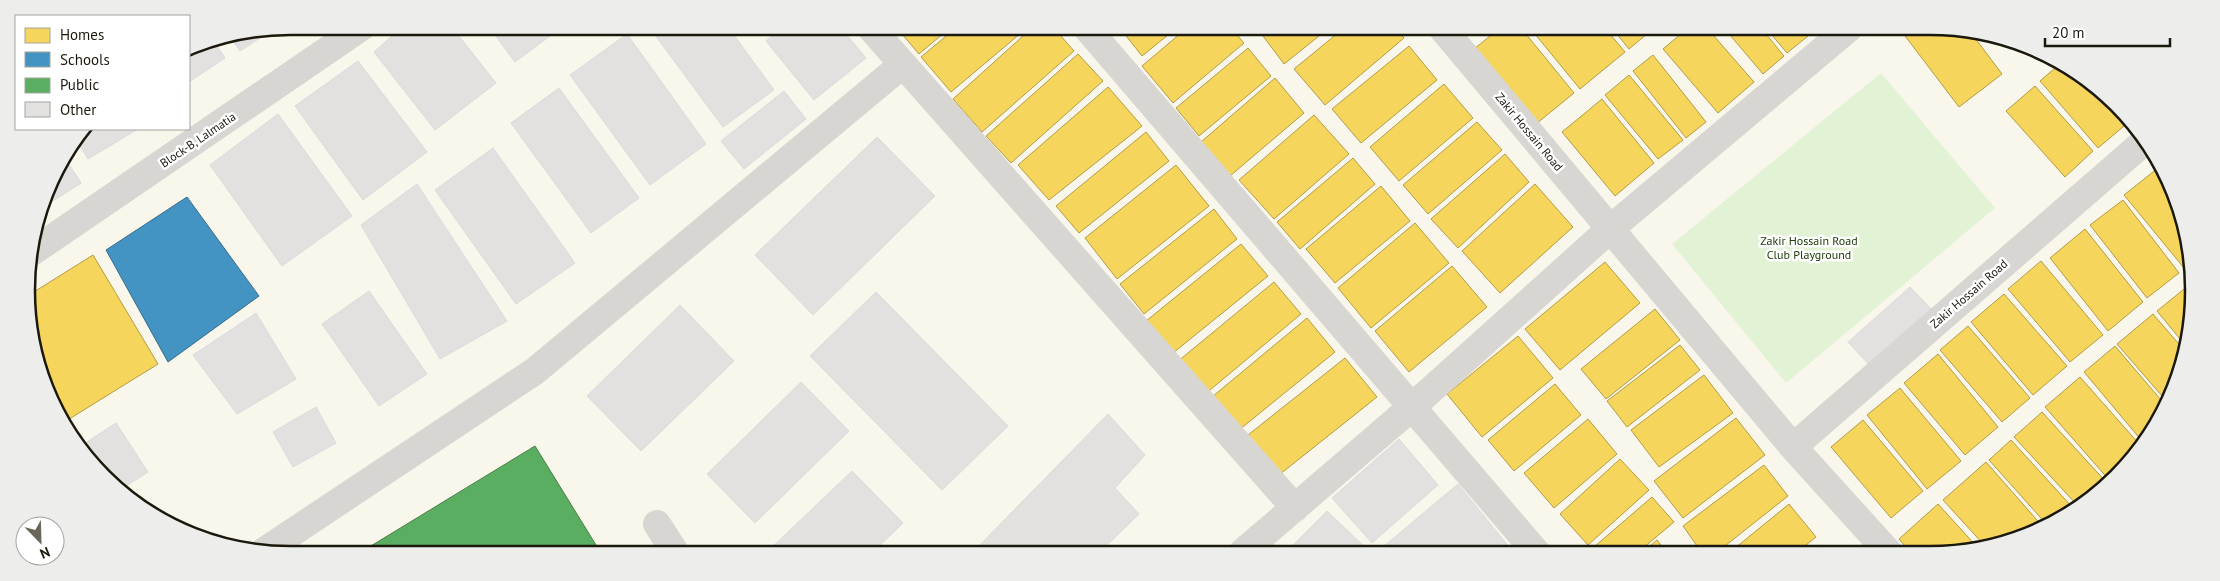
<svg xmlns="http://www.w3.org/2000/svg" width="2220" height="581" viewBox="0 0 2220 581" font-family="'PT Sans',sans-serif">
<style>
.green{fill:#e2f2d4}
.homes{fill:#f6d55c;stroke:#b49c44}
.schools{fill:#4393c3;stroke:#376e8c}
.public{fill:#5aae61;stroke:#478148}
.building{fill:#e3e1e0;stroke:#dbd9da}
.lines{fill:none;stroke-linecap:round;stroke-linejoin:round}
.minor{stroke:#d7d6d2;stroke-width:28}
.labels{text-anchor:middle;stroke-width:5;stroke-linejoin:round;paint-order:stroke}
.street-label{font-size:12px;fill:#1b180c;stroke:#fff}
.park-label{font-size:12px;fill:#203d09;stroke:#fff}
.rim{fill:none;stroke:#1b180c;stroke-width:2.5}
</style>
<rect width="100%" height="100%" fill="#f9f7ec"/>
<path class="green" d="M1881 73 1995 208 1786 383 1672 244Z"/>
<path class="homes" d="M896 27H951L919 54Z
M957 27H1028L951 92 921 57Z
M1033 27H1053L1074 51 982 132 953 99Z
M1119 27H1178L1142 56Z
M1188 27 1231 28 1244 43 1173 103 1142 66Z
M1257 28H1329L1284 64Z
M1344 28H1395L1404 38 1325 105 1294 69Z
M1500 28H1521L1574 93 1536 124 1474 49Z
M1530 28H1605L1625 52 1580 89Z
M1612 28H1654L1629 49Z
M1688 28H1707L1754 82 1718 113 1663 49Z
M1724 28H1761L1784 56 1763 74Z
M1766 28H1802L1808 36 1787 53Z
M1805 28H1818L1810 35Z
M1899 28 1969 30 2002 74 1959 107Z
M1409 46 1437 80 1361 143 1332 109Z
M1248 48 1271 76 1199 136 1176 108Z
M1078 54 1103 81 1011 163 986 136Z
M1653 55 1706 122 1686 138 1633 71Z
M2062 62 2130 121 2098 148 2040 81Z
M1629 75 1683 140 1658 159 1605 95Z
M1275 78 1304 113 1230 176 1201 142Z
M1444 84 1473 118 1399 181 1370 147Z
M2035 86 2093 151 2065 177 2006 111Z
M1108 87 1142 126 1049 200 1018 165Z
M1602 99 1654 163 1615 196 1562 132Z
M1314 115 1349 154 1274 219 1239 180Z
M1477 122 1502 150 1428 214 1403 185Z
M1146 132 1169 161 1079 233 1056 206Z
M1505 154 1529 182 1458 248 1431 219Z
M1353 158 1375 184 1300 249 1277 222Z
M1176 165 1209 206 1117 279 1085 238Z
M2158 168 2185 222 2188 265 2184 268 2124 195Z
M1535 184 1573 227 1500 293 1462 251Z
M1381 186 1410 221 1335 283 1306 249Z
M2123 200 2179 273 2147 298 2090 225Z
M1214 209 1237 239 1144 314 1120 284Z
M1415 223 1449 263 1371 328 1338 288Z
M2085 229 2143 302 2108 331 2050 258Z
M1241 244 1268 276 1173 353 1146 321Z
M93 255 158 364 66 421 35 359 29 295Z
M2041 261 2103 335 2070 362 2008 289Z
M1605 262 1640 303 1560 370 1525 329Z
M1452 266 1487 307 1409 372 1375 331Z
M1274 282 1301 314 1204 395 1177 362Z
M2189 285 2191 325 2185 345 2157 311Z
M2004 294 2067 366 2033 395 1971 322Z
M1655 309 1680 340 1606 399 1581 369Z
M2153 314 2184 350 2168 403 2117 344Z
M1307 318 1335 352 1239 430 1212 397Z
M1968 326 2030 398 2002 422 1940 350Z
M1518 336 1553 378 1482 437 1447 394Z
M1680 345 1700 370 1627 427 1607 401Z
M2115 346 2167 407 2142 441 2084 372Z
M1938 354 1998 427 1965 455 1904 383Z
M1345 358 1377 397 1279 475 1248 435Z
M1704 375 1733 413 1659 467 1631 430Z
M2080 377 2140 445 2120 472 2110 481 2045 407Z
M1555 384 1581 415 1514 471 1488 440Z
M1900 388 1961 461 1927 489 1867 415Z
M2042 412 2107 483 2077 505 2014 437Z
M1736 418 1765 455 1683 518 1654 481Z
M1588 419 1617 454 1554 508 1524 473Z
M1863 420 1923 491 1891 518 1831 447Z
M2011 440 2073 508 2048 526 1989 460Z
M1620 459 1649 490 1588 545 1560 514Z
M1986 462 2044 528 1985 546 1943 500Z
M1764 465 1788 496 1716 553H1702L1683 526Z
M1652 497 1674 522 1637 553H1598L1594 547Z
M1789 504 1816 537 1796 553H1729Z
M1938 504 1978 548 1964 553H1911L1899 539Z
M1657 540 1667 553H1642Z
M1818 545 1824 553H1809Z"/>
<path class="schools" d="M187 197 259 296 168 362 106 250Z"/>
<path class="public" d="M535 446 596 545 583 552H361Z"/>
<path class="building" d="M403 26H451L496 83 435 130 374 52Z
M489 27H562L515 62Z
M649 27H728L774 90 723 127Z
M783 27H840L866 58 814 100 766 41Z
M272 30 240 51 231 38Z
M627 34 706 144 650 185 570 75Z
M214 42 225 58 189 82V47Z
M358 61 427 152 363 200 295 106Z
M559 88 639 198 591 233 511 123Z
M784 91 806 119 744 169 721 141Z
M278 114 352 216 282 266 210 165Z
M88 129H138L88 159 78 142Z
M877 137 935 196 813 315 755 255Z
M493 148 575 263 516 304 435 190Z
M65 158 81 183 45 206 54 173Z
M417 184 507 321 440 359 361 225Z
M1910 287 1935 313 1873 369 1848 342Z
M369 291 427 374 379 406 322 324Z
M876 292 1008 426 942 490 810 356Z
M680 305 734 361 641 451 587 396Z
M256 313 296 379 237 414 193 355Z
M801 382 849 431 755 523 707 474Z
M316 407 336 443 293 467 273 432Z
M1108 414 1145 455 1115 488 1139 514 1100 552H973Z
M116 423 148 472 123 488 79 447Z
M1399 439 1438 485 1372 543 1332 498Z
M852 471 903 523 873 552H767Z
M1458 484 1514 553 1377 552Z
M1327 511 1370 552H1286Z"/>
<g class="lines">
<path class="minor" d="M870 27 1295 508
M1086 27 1537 553
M1442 28 1793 447 1889 553
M32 252 363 26
M1793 447 2145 141
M657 524 675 552
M263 552 535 371 902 65
M1243 552 1412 407 1610 229 1849 28"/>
</g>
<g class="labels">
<g class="street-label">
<text transform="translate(1529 132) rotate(50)" y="4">Zakir Hossain Road</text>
<text transform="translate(198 140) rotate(-34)" y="4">Block-B, Lalmatia</text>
<text transform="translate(1969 294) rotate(-41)" y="4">Zakir Hossain Road</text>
</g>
<g class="park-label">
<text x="1809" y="245">Zakir Hossain Road<tspan x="1809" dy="14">Club Playground</tspan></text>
</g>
</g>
<path d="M0 0H2220V581H0ZM290 35H1930A255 255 0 0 1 2185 290V291A255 255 0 0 1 1930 546H290A255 255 0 0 1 35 291V290A255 255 0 0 1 290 35Z" fill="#ededec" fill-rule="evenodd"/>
<path class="rim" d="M290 35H1930A255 255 0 0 1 2185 290V291A255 255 0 0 1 1930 546H290A255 255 0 0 1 35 291V290A255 255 0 0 1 290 35Z"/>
<rect x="15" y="15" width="175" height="115" fill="#ffffff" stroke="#a4a39e"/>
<rect x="25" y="28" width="25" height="15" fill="#f6d55c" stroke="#a4a39e"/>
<text x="60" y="40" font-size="15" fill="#1b180c">Homes</text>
<rect x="25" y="52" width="25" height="15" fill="#4393c3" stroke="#a4a39e"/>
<text x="60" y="65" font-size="15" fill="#1b180c">Schools</text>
<rect x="25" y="78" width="25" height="15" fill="#5aae61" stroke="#a4a39e"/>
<text x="60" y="90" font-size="15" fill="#1b180c">Public</text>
<rect x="25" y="102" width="25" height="15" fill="#e3e1e0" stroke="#a4a39e"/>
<text x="60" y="115" font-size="15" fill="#1b180c">Other</text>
<g transform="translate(40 541) rotate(157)"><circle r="24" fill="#ffffff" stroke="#a4a39e"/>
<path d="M0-4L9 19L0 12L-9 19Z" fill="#69665a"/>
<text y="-8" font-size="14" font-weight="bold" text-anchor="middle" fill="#1b180c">N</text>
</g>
<path d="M2045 38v8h125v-8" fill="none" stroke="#1b180c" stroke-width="2.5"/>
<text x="2052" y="38" font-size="15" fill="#1b180c" stroke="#ffffff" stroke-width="4" paint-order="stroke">20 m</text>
</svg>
